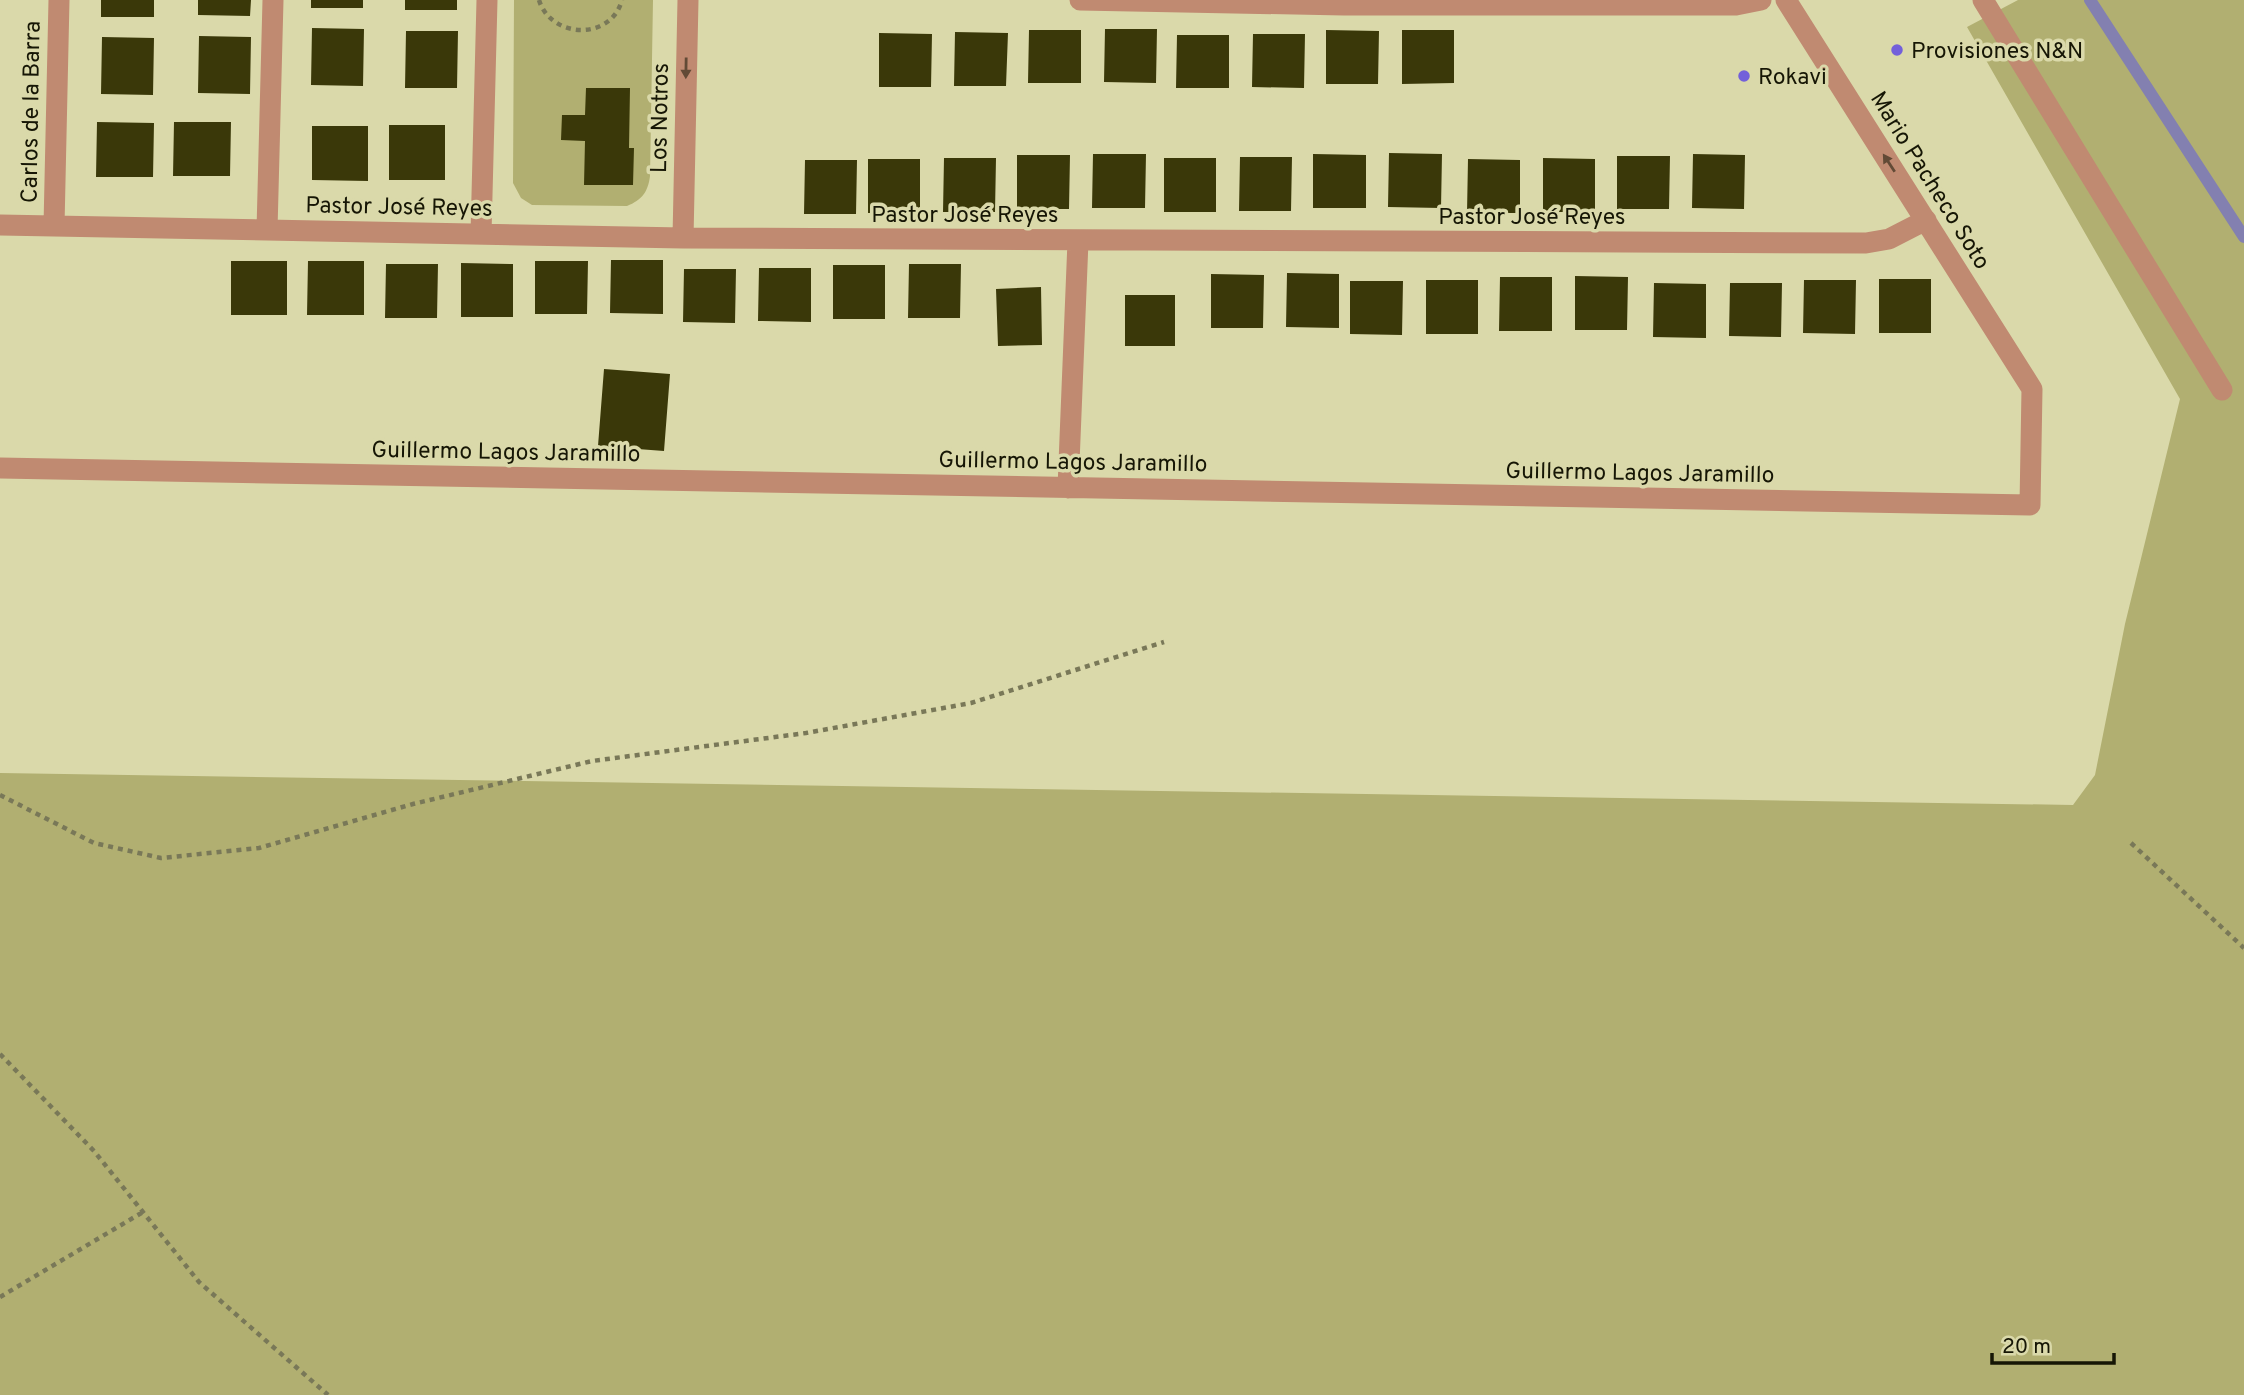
<svg xmlns="http://www.w3.org/2000/svg" width="2244" height="1395" viewBox="0 0 2244 1395" font-family="Overpass,sans-serif">
<style>
.green{fill:#b1af71}
.lines{fill:none;stroke-linecap:round;stroke-linejoin:round}
.stream{stroke:#8380b0;stroke-width:12}
.building{fill:#3a3809}
.path{stroke:#797858;stroke-width:4.5;stroke-dasharray:5 5;stroke-linecap:butt}
.service{stroke:#c08a71;stroke-width:21}
.minor{stroke:#c08a71;stroke-width:21}
.oneway{fill:#624a36}
.poi-dot{fill:#7360da;stroke:#dad9aa;stroke-width:2.5}
.labels{text-anchor:middle;stroke-width:7;stroke-linejoin:round;paint-order:stroke}
.poi-label{font-size:23px;fill:#161605;stroke:#dad9aa;text-anchor:start}
.street-label{font-size:23px;fill:#161605;stroke:#dad9aa}
</style>
<rect width="100%" height="100%" fill="#dad9aa"/>
<path class="green" d="M514 0H653L650 176C648 192 642 200 627 206L532 205 521 198 513 183Z
M2018 0H2244V1395H0V773L2073 805 2095 775 2125 624 2180 399 1967 27Z"/>
<g class="lines">
<path class="stream" d="M2090 0 2244 237"/>
</g>
<path class="building" d="M101 0H154V17H101Z
M198 0H251L250 16 198 15Z
M311 0H363V8H311Z
M405 0H457V10H405Z
M312 28 364 29 363 86 311 85Z
M1105 29H1157L1156 83 1104 82Z
M1029 30H1081V83H1028Z
M1326 30 1379 31 1378 84H1326Z
M1402 30H1454V83L1402 84Z
M406 31H458L457 88H405Z
M955 32 1008 33 1006 86H954Z
M879 33 932 34 931 87H879Z
M1253 34H1305L1304 88 1252 87Z
M1177 35H1229V88H1176Z
M199 36 251 37 250 94 198 93Z
M102 37 154 38 153 95 101 94Z
M586 88H630L629 148H634L633 185H584L585 141 561 140 562 115H585Z
M97 122 154 123 153 177H96Z
M174 122H231L230 176H173Z
M389 125H445V180H389Z
M312 126H368V181L312 180Z
M1389 153 1442 154 1441 208 1388 207Z
M1093 154H1146L1145 208H1092Z
M1313 154 1366 155V208H1313Z
M1693 154 1745 155 1744 209 1692 208Z
M1017 155H1070L1069 209H1017Z
M1617 156H1670L1669 209H1617Z
M1240 157H1292L1291 211H1239Z
M944 158H996L995 212H943Z
M1164 158H1216V212H1164Z
M1543 158 1595 159V212H1543Z
M868 159H920V212L868 213Z
M1468 159 1520 160V213H1467Z
M805 160H857L856 214H804Z
M611 260H663V314L610 313Z
M231 261H287V315H231Z
M308 261H364V315H307Z
M535 261H588L587 314H535Z
M461 263 513 264V317H461Z
M386 264H438L437 318H385Z
M909 264H961L960 318H908Z
M833 265H885V319H833Z
M759 268H811V322L758 321Z
M684 269H736L735 323 683 322Z
M1287 273 1339 274V328L1286 327Z
M1211 274 1264 275 1263 328H1211Z
M1575 276 1628 277 1627 330H1575Z
M1500 277H1552V331H1499Z
M1879 279H1931V333H1879Z
M1426 280H1478V334H1426Z
M1804 280H1856L1855 334 1803 333Z
M1350 281H1403L1402 335 1350 334Z
M1654 283 1706 284V338L1653 337Z
M1730 283H1782L1781 337 1729 336Z
M1041 287 1042 345 998 346 996 289Z
M1125 295H1175V346H1125Z
M604 369 670 374 664 451 598 446Z"/>
<g class="lines">
<path class="path" d="M539 0C551 39 611 41 622 0
M0 795 94 843 161 858 259 848 413 804 592 761 806 733 971 703 1164 642
M2131 843 2244 948
M0 1054 94 1151 199 1282 328 1395
M0 1297 143 1212"/>
<path class="service" d="M1983 0 2222 390"/>
<path class="minor" d="M1080 0 1344 5H1736L1761 0
M0 225 683 238 1866 243 1889 239 1926 220
M54 226 59 0
M267 230 273 0
M481 234 487 0
M683 238 688 0
M0 468 2030 505 2032 389 1786 0
M1068 488 1078 241"/>
</g>
<defs><path id="oneway-solid" d="M-6-.8H1V-3.2L6.5 0L1 3.2V.8H-6Z" transform="scale(1.75)"/></defs>
<g class="oneway">
<use href="#oneway-solid" transform="translate(686 68) rotate(91)"/>
<use href="#oneway-solid" transform="translate(1889 163) rotate(-123)"/>
</g>
<g class="poi-dot">
<circle cx="1897" cy="50" r="7"/>
<circle cx="1744" cy="76" r="7"/>
</g>
<g class="labels">
<g class="poi-label">
<text x="1911" y="58">Provisiones N&amp;N</text>
<text x="1758" y="84">Rokavi</text>
</g>
<g class="street-label">
<text transform="translate(30 112) rotate(-89)" y="8">Carlos de la Barra</text>
<text transform="translate(659 118) rotate(-89)" y="8">Los Notros</text>
<text transform="translate(1931 180) rotate(58)" y="8">Mario Pacheco Soto</text>
<text transform="translate(399 206) rotate(1)" y="8">Pastor José Reyes</text>
<text x="965" y="222">Pastor José Reyes</text>
<text x="1532" y="224">Pastor José Reyes</text>
<text transform="translate(506 451) rotate(1)" y="8">Guillermo Lagos Jaramillo</text>
<text transform="translate(1073 461) rotate(1)" y="8">Guillermo Lagos Jaramillo</text>
<text transform="translate(1640 472) rotate(1)" y="8">Guillermo Lagos Jaramillo</text>
</g>
</g>
<path d="M1992 1353v10h122v-10" fill="none" stroke="#161605" stroke-width="3.5"/>
<text x="2002" y="1353" font-size="21" fill="#161605" stroke="#dad9aa" stroke-width="5" paint-order="stroke">20 m</text>
</svg>
